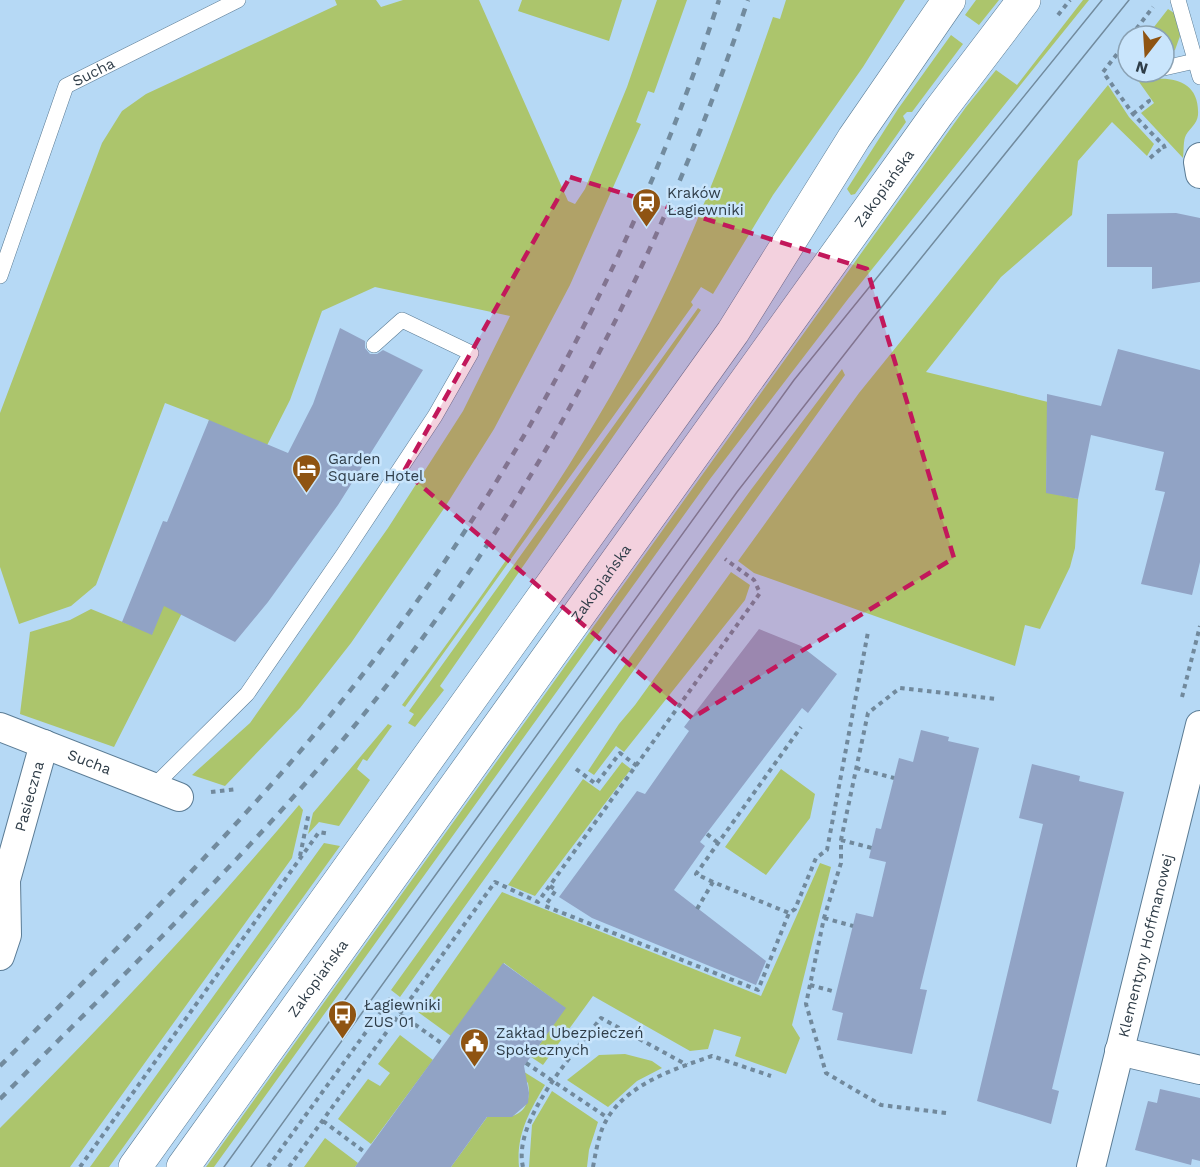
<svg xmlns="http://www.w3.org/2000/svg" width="1200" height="1167" viewBox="0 0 1200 1167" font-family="'Work Sans',sans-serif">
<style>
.green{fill:#acc56c}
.building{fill:#91a3c5}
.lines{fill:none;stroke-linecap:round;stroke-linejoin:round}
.service-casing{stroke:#5b7c95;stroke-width:16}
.minor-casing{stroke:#5b7c95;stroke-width:30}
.primary-casing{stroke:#5b7c95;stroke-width:34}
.path{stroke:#71899c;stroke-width:4;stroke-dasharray:4.5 4.5;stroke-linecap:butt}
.service{stroke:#fff;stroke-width:15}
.minor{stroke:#fff;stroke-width:28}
.primary{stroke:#fff;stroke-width:33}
.tram{stroke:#728b9e;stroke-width:1.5}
.rail{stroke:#728b9e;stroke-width:4.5;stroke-dasharray:8 8;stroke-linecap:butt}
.marked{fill:#c2185b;fill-opacity:0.2;stroke:#c2185b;stroke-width:4.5;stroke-dasharray:12 8;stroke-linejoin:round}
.labels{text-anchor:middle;stroke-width:5;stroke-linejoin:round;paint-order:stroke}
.street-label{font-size:15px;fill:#2f3d48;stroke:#c9e5fc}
.poi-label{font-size:15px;fill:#2f3d48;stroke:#c9e5fc;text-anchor:start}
</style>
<rect width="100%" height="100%" fill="#b6d9f5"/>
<path class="green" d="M335 0H376L381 7 403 0H479L568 201 575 204 585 189 627 87 657 0H687L654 93 648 91 636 122 641 124 570 285 494 429 445 507 351 643 300 708 225 786 192 775 250 723 388 528 463 411 510 316 375 287 322 311 290 400 114 747 20 714 30 632 70 620 91 609 152 634 209 420 165 403 96 585 71 606 19 624 0 567V413L102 143 122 111 146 94 337 5Z
M522 0H622L609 41 518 11Z
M786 0H905L863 67 773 195 713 294 701 287 691 302 693 305 405 707 402 705C492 583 580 460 649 325 699 226 737 121 773 17L780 19Z
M976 0H999L979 25 965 15Z
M1083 0H1089L848 299 710 479 214 1167H206L966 107 996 70 1017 85Z
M1168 9 1174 13 1180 36 1175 50 1164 57V36H1147Z
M951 35 963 44 912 112H907L903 116 906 122 855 194 851 195 847 189 898 109Z
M1132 72H1140L1143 81C1169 75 1200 79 1198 115 1197 124 1190 128 1186 135 1183 140 1184 151 1183 158L1141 113 1154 103Z
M1108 85 1129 117 1154 144 1147 156 1112 122 1078 161 1072 215 1001 277 926 372 1048 402 1046 492 1078 499 1075 548 1070 567 1040 629 1025 625 1015 666 754 573 738 561 859 393Z
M698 308 701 310 440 686 444 690 415 727 408 723 414 714 409 711Z
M842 369 845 375 400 997 391 990 750 491Z
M731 572 750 585 745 600 624 752 616 746 594 775 588 771 619 724 635 705Z
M388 724 392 726 367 761 363 759 357 769 370 780 339 826 319 822 308 834 313 813Z
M622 762 631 769 535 896 508 885 583 779 600 791Z
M781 769 815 794 810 818 766 875 725 847Z
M299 805 303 810 292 858 70 1167H0V1128C104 1024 204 918 299 805Z
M324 843 340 846 109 1167H90Z
M820 863 831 867 792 1025 800 1038 786 1074 735 1056 741 1037 714 1029 708 1049 690 1051 593 996 543 1065 531 1057 565 1008 504 963 451 1036 418 1012 502 892 761 996Z
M400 1035 433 1060 371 1144 338 1119 368 1079 380 1086 390 1073 378 1064Z
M625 1054 652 1061 662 1068 637 1081 608 1107 567 1080 599 1055Z
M521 1070 545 1085C529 1112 516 1135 519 1167H451L490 1113C515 1124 533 1109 528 1083L519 1074Z
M552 1091 598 1122 589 1150 587 1167H529L532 1125Z
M325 1138 358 1163 355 1167H304Z"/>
<path class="building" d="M1176 213 1200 218V282L1152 289V267H1107V214Z
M340 328 365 341V348L370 354H377L383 350 423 370 338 505 268 602 235 642 164 606 152 635 122 622 163 521 167 522 209 420 288 453 313 404Z
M1118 349 1200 370V562L1192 595 1141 584 1165 492 1155 490 1164 452 1091 435 1078 499 1046 493 1047 394 1101 406Z
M759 629 801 646 837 674 808 713 802 708 700 842 705 846 674 890 766 961 756 985 592 918 559 897 637 791 645 794 689 731 684 727Z
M921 730 949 737 948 741 979 748 920 989 927 990 912 1054 837 1040 843 1013 832 1010 856 913 873 917 886 862 869 858 876 828 881 829 899 758 913 762Z
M1032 764 1080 776 1079 781 1124 792 1052 1089 1059 1091 1051 1124 977 1101 1043 824 1019 818Z
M503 963 566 1008 524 1066 529 1093 528 1103 512 1117H487L451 1167H355Z
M1160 1089 1200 1098V1161L1192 1159 1191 1165 1135 1150 1148 1101 1157 1103Z"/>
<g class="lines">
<defs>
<g id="service">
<path d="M1178 0 1200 77"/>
<path d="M1164 68 1195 61"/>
<path d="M1143 73 1147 72"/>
<path id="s1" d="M0 276 66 86 238 0"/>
<path d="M153 787 247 694 343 555 435 416 471 353 402 320 374 345"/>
</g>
<g id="minor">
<path d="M1200 157 1198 162 1200 174"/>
<path id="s2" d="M0 727 179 797"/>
<path id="s3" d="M0 956 7 935 6 880 44 744"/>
<path d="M1119 1051 1200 1070"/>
<path id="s4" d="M1091 1167 1200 725"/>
</g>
<g id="primary">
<path d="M135 1167 733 332 854 138 949 0"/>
<path id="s5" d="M183 1167 938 113 1024 0"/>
</g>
</defs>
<use href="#service" class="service-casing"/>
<use href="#minor" class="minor-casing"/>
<use href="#primary" class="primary-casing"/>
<path class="path" d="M1058 15 1070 0
M1131 36 1153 7
M1128 40 1103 72 1133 114 1164 146 1166 152
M1133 114 1149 101 1148 99
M1150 158 1164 146
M1182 697 1200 626
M856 768 894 778
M576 769 596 784 620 753 637 766
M211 792 237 789
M707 834 718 843
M841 840 872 848
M300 856 309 812
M713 882 696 874 801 727
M550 886 556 890 545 906 758 990 789 913 795 909 816 858 827 850 868 632
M697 909 713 882 789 913
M824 918 853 926
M810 985 836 992
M400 1014 444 1045
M526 1063 608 1118
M946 1113 881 1105 826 1073 806 1004 824 918 841 863V840L868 713 900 688 997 699
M323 1121 366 1153
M80 1167 319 832 330 834
M268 1167 390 999 404 1009
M289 1167 495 882 538 902 760 593 754 580 725 559
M523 1167C512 1121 574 1053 601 1018L687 1065
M593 1167C595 1156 597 1145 600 1135 614 1088 671 1070 712 1056L771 1076"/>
<use href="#service" class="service"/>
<use href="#minor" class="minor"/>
<use href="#primary" class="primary"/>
<path class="tram" d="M224 1167 794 380 1102 0
M251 1167 737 492 872 319 1129 0"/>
<path class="rail" d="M0 1066C110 955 223 845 323 724 499 511 634 262 719 0
M0 1099C116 982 235 868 341 742 524 524 657 270 748 0"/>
</g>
<path class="marked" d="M570 177 867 269 954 558 692 718 404 471Z"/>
<defs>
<symbol id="station-pin" viewBox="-11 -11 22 30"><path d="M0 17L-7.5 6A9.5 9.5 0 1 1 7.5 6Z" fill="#8f5412" stroke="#c9e5fc"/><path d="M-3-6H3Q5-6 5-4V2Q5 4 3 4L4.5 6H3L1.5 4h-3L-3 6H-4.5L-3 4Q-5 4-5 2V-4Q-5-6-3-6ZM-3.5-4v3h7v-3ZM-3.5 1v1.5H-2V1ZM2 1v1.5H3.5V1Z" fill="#fff"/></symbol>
<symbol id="hotel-pin" viewBox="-11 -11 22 30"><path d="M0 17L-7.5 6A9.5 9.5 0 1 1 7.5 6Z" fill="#8f5412" stroke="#c9e5fc"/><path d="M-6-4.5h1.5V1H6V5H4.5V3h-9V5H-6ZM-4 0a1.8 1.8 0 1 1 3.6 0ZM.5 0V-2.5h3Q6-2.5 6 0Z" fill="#fff"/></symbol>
<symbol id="bus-pin" viewBox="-11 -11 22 30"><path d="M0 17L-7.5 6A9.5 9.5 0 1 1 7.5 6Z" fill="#8f5412" stroke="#c9e5fc"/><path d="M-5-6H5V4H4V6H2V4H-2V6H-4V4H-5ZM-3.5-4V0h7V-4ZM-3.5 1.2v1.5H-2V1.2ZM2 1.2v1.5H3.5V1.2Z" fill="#fff"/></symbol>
<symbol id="civic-pin" viewBox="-11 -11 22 30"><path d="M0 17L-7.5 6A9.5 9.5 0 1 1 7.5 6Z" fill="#8f5412" stroke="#c9e5fc"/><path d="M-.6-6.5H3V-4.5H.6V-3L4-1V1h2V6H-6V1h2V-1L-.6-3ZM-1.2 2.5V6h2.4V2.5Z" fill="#fff"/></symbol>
</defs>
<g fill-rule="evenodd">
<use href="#station-pin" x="630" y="186" width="33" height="45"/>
<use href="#hotel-pin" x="290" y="452" width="33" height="45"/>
<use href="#bus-pin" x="326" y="998" width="33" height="45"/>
<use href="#civic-pin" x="458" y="1026" width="33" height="45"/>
</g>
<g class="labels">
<g class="street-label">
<text dy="5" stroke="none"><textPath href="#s1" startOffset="232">Sucha</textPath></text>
<text dy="5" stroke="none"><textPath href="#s5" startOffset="1204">Zakopiańska</textPath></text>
<text dy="5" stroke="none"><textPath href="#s5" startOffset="718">Zakopiańska</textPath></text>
<text dy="5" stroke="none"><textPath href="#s2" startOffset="96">Sucha</textPath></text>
<text dy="5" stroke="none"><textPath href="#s3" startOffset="164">Pasieczna</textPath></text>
<text dy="5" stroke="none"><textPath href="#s4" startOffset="228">Klementyny Hoffmanowej</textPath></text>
<text dy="5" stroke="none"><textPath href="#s5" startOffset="232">Zakopiańska</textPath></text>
</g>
<g class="poi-label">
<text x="667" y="198">Kraków<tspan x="667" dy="17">Łagiewniki</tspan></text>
<text x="328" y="464">Garden<tspan x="328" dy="17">Square Hotel</tspan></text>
<text x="364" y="1010">Łagiewniki<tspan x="364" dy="17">ZUS 01</tspan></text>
<text x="496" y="1038">Zakład Ubezpieczeń<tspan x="496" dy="17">Społecznych</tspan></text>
</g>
</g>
<g transform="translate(1146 54) rotate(197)"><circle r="28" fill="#c9e5fc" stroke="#8ba2b4" stroke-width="1.5"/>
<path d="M0-4.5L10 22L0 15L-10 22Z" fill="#8f5412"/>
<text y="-9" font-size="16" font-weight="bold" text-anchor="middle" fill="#2f3d48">N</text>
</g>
</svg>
